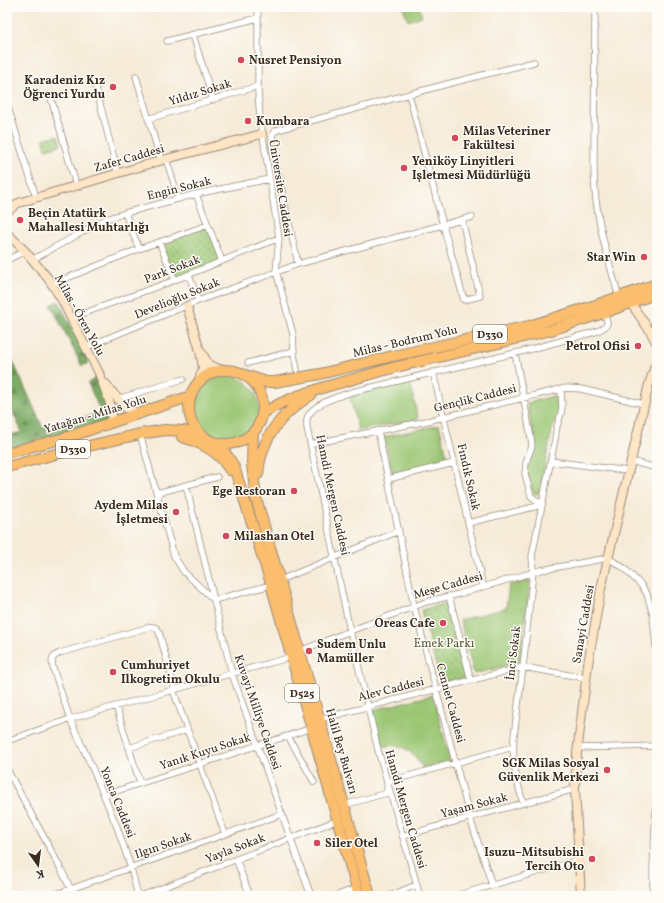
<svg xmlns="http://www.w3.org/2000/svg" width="664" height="903" viewBox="0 0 664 903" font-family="Vollkorn,serif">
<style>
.green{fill:#9bc673;stroke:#6b7848}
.forest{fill:url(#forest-firs);stroke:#5c6a42}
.park{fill:url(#park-dots);stroke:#6b7848}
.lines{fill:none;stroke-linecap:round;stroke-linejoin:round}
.street-casing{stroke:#988a7b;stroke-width:7}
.secondary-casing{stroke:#988a7b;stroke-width:10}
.highway-casing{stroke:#988a7b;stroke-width:12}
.street{stroke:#fff;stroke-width:5.5}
.secondary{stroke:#fde5c5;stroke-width:8}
.highway{stroke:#fbbd6e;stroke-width:10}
.poi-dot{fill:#d1495b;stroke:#fdfcf7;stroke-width:1.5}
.labels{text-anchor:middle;stroke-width:3;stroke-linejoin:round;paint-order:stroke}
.shield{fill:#fdfcf7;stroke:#75695f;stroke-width:1}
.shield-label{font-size:11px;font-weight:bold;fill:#3b2a1e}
.poi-label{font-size:12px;font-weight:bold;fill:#3b2a1e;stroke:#fdfcf7;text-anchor:start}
.street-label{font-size:12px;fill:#3b2a1e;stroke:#fdfcf7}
.park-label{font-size:12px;fill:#585938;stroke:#fdfcf7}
</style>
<defs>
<pattern id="forest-firs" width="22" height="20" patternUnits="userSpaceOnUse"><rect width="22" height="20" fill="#7cab65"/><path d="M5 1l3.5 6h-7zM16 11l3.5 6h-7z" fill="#678b53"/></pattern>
<pattern id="park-dots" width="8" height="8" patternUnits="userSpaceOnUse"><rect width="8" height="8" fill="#9bc673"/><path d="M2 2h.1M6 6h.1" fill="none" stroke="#80a15e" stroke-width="1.8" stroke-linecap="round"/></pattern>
</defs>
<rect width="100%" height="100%" fill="#fdfcf7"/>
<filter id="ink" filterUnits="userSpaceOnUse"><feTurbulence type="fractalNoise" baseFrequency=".025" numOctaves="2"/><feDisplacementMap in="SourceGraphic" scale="8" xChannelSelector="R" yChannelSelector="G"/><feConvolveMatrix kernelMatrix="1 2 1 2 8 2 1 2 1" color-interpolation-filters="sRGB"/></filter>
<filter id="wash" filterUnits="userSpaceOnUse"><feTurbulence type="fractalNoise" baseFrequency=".012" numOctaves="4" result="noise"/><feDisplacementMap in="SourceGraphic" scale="16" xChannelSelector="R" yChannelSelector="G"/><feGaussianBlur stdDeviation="0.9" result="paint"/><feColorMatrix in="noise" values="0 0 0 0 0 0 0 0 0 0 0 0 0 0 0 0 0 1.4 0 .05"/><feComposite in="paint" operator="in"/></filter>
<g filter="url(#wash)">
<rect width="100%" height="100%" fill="#f6ebd8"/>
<path class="green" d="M403 7H419L422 16 408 21Z
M195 408a32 32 0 1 1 64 0a32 32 0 1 1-64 0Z
M410 381 418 419 358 431 350 396Z
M554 396 558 401 559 408 552 430 539 494 533 493C531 484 526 473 528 464 529 457 534 457 535 447L527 403Z
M439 425 448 460 393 474 384 437Z
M530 580 520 662 474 674 460 620 506 608 509 585Z
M433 695 450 761 423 768C413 751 402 742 382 747L373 710Z"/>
<path class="forest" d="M59 301 89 363 82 366 51 305Z
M7 348 43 428 101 413 88 383 96 378 110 411 105 423 7 448V436L22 432 7 400Z"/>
<path class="park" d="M58 135 61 145 46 149 43 139Z
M208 225 222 261 175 280 159 242Z
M446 603 466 677 441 683 421 610Z"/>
</g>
<g filter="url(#ink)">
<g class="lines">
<defs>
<path id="street" d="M258 7V92L260 118 279 238 276 271 293 334 294 354 297 370
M595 7 594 160C594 173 594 187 596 200 600 233 610 266 619 297
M193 35 213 100
M167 41 258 18
M136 76 161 161
M96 88 118 174
M409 94 443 225 464 300 480 296 462 220
M51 98 76 185
M8 107 36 197
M148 119 258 86
M166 159 179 199
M196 194 222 261
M125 213 139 249
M159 242 175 280
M7 260 25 251
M32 260 106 219 125 213 196 194 269 179
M298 264 272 145C272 139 271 133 277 130L447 84 534 62
M189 275 198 301
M52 284 139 249 208 225
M71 318 175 280 279 238
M86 347 198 301 298 264 472 217
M515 353 531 438 532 446 526 462 525 474 531 496 542 505
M248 363 294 351
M433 372 483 586
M118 399 183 379
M378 431 414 606 470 818 492 885
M140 434 174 556 184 572 214 600 271 585
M311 444 427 421 561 389 567 388 581 389 644 404
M551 461 628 471
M630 461 657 468
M388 479 454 463
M186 485 232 674 311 896
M157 493 217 477
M468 523 542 505
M280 580 399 531
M449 596 471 680
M300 651 350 631 426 602 459 594 541 570 608 558 624 568 641 585 647 594 653 615 657 659
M173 690 225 834
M116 706 140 783
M320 719 523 667 586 678
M288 736 314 782
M7 741 70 719 291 657
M129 748 187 730
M578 748 657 746
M7 769 61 869 74 896
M104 795 312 728
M523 803C516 778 512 762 514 736L523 667 533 572 532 556 555 439 557 426 561 414 562 407 561 389
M344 805 387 793V782L513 747
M402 836 575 789
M236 859 250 896
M51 896 282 814
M138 896 131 868 117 827 94 772 70 719 53 668C51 660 52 656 60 653L149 627C154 626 157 627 159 632L175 690
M141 896 338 820
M335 896 357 888
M390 896 416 885
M420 896 378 750 350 631 307 428C307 424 306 419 308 416 314 403 340 396 352 392L520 352 595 332C607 327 611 325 603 313
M455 896 579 860
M653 896V867L657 791"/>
<path id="secondary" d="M7 212 18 203 28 200 166 159 262 134
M7 233 25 251 47 277 62 300 71 318 99 373 112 409V415L111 420 107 425
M630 302 650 331 657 344
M187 306 200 351 203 368 197 385
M202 353 209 365 224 371
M106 384 118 399 126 408 139 414
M7 895 8 896
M581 896 575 789 577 753 588 664 601 589 649 384 654 369 657 362"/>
<path id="highway" d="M189 407a37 37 0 1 1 74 0a37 37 0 1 1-74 0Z
M245 375 266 382H275L320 374 393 356 529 326 596 305 657 284
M263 413 281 403 298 396 325 387 396 367 515 339 551 330 603 313 657 293
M253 433 252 464 256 498 370 896
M182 437C194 440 211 448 220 457 224 461 227 466 230 470
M212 441C223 448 228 456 234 467L269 577 359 896
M7 453 68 437 191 396
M7 467 67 451 140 434 165 430 184 431 202 436
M258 474C261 437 281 414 311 395"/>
</defs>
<use href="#street" class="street-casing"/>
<use href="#secondary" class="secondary-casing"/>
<use href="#highway" class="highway-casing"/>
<use href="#street" class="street"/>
<use href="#secondary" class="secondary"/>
<use href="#highway" class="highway"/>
</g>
</g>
<g class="poi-dot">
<circle cx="241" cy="60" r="4"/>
<circle cx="113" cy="87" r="4"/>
<circle cx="248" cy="121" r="4"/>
<circle cx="455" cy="138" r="4"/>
<circle cx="404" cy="168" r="4"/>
<circle cx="20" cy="220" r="4"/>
<circle cx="644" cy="257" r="4"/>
<circle cx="638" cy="346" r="4"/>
<circle cx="294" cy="491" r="4"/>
<circle cx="176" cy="512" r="4"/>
<circle cx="226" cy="536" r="4"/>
<circle cx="443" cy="623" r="4"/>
<circle cx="309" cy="651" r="4"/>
<circle cx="113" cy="672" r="4"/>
<circle cx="607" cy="770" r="4"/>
<circle cx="317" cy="843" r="4"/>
<circle cx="592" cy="859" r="4"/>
</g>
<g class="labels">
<g class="shield">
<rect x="473" y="325" width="34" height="18" rx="3"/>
<rect x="56" y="440" width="34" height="18" rx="3"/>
<rect x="285" y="684" width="34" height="18" rx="3"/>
</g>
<g class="shield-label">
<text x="490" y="338">D330</text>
<text x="73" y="453">D330</text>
<text x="302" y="697">D525</text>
</g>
<g class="poi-label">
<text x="249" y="64">Nusret Pensiyon</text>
<text x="105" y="84" text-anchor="end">Karadeniz Kız<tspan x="105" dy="14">Öğrenci Yurdu</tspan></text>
<text x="256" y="125">Kumbara</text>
<text x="463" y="135">Milas Veteriner<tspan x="463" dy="14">Fakültesi</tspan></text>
<text x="412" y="165">Yeniköy Linyitleri<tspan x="412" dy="14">Işletmesi Müdürlüğü</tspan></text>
<text x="28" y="217">Beçin Atatürk<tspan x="28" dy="14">Mahallesi Muhtarlığı</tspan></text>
<text x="636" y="261" text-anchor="end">Star Win</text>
<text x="630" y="350" text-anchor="end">Petrol Ofisi</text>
<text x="286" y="495" text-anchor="end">Ege Restoran</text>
<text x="168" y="509" text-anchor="end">Aydem Milas<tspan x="168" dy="14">İşletmesi</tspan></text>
<text x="234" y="540">Milashan Otel</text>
<text x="435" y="627" text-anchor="end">Oreas Cafe</text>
<text x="317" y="648">Sudem Unlu<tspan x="317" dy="14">Mamüller</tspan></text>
<text x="121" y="669">Cumhuriyet<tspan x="121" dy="14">Ilkogretim Okulu</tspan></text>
<text x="599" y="767" text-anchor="end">SGK Milas Sosyal<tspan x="599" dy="14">Güvenlik Merkezi</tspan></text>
<text x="325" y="847">Siler Otel</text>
<text x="584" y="856" text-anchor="end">Isuzu–Mitsubishi<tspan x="584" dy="14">Tercih Oto</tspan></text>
</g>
<g class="street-label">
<text transform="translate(200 92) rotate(-17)" y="4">Yıldız Sokak</text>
<text transform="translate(129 158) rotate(-16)" y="4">Zafer Caddesi</text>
<text transform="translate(179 188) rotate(-14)" y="4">Engin Sokak</text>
<text transform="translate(281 188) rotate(81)" y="4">Üniversite Caddesi</text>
<text transform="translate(172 269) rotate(-21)" y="4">Park Sokak</text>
<text transform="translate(177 298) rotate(-22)" y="4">Develioğlu Sokak</text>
<text transform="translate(80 315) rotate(61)" y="4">Milas - Ören Yolu</text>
<text transform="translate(405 341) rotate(-13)" y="4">Milas - Bodrum Yolu</text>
<text transform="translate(475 398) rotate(-14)" y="4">Gençlik Caddesi</text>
<text transform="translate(95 414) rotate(-17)" y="4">Yatağan - Milas Yolu</text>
<text transform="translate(469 477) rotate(77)" y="4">Fındık Sokak</text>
<text transform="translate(333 495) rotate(78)" y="4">Hamdi Mergen Caddesi</text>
<text transform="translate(448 585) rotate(-16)" y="4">Meşe Caddesi</text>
<text transform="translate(583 624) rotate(-80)" y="4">Sanayi Caddesi</text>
<text transform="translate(513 653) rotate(-83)" y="4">İnci Sokak</text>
<text transform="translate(391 689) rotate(-14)" y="4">Alev Caddesi</text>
<text transform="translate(451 703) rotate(75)" y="4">Cennet Caddesi</text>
<text transform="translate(258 712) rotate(71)" y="4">Kuvayi Milliye Caddesi</text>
<text transform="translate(205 751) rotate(-18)" y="4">Yanık Kuyu Sokak</text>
<text transform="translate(342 751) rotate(74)" y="4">Halil Bey Bulvarı</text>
<text transform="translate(118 802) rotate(68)" y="4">Yonca Caddesi</text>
<text transform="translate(474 805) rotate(-15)" y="4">Yaşam Sokak</text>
<text transform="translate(406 809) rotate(74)" y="4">Hamdi Mergen Caddesi</text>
<text transform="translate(163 845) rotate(-19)" y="4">Ilgın Sokak</text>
<text transform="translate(235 848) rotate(-21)" y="4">Yayla Sokak</text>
</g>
<g class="park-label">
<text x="444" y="647">Emek Parkı</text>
</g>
</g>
<rect width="664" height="903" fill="none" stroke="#fdfcf7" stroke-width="24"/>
<g transform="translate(38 865) rotate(166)" stroke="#fdfcf7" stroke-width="3" paint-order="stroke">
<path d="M0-3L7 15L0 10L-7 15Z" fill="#3b2a1e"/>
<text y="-6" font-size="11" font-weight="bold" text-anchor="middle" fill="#3b2a1e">K</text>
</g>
</svg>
